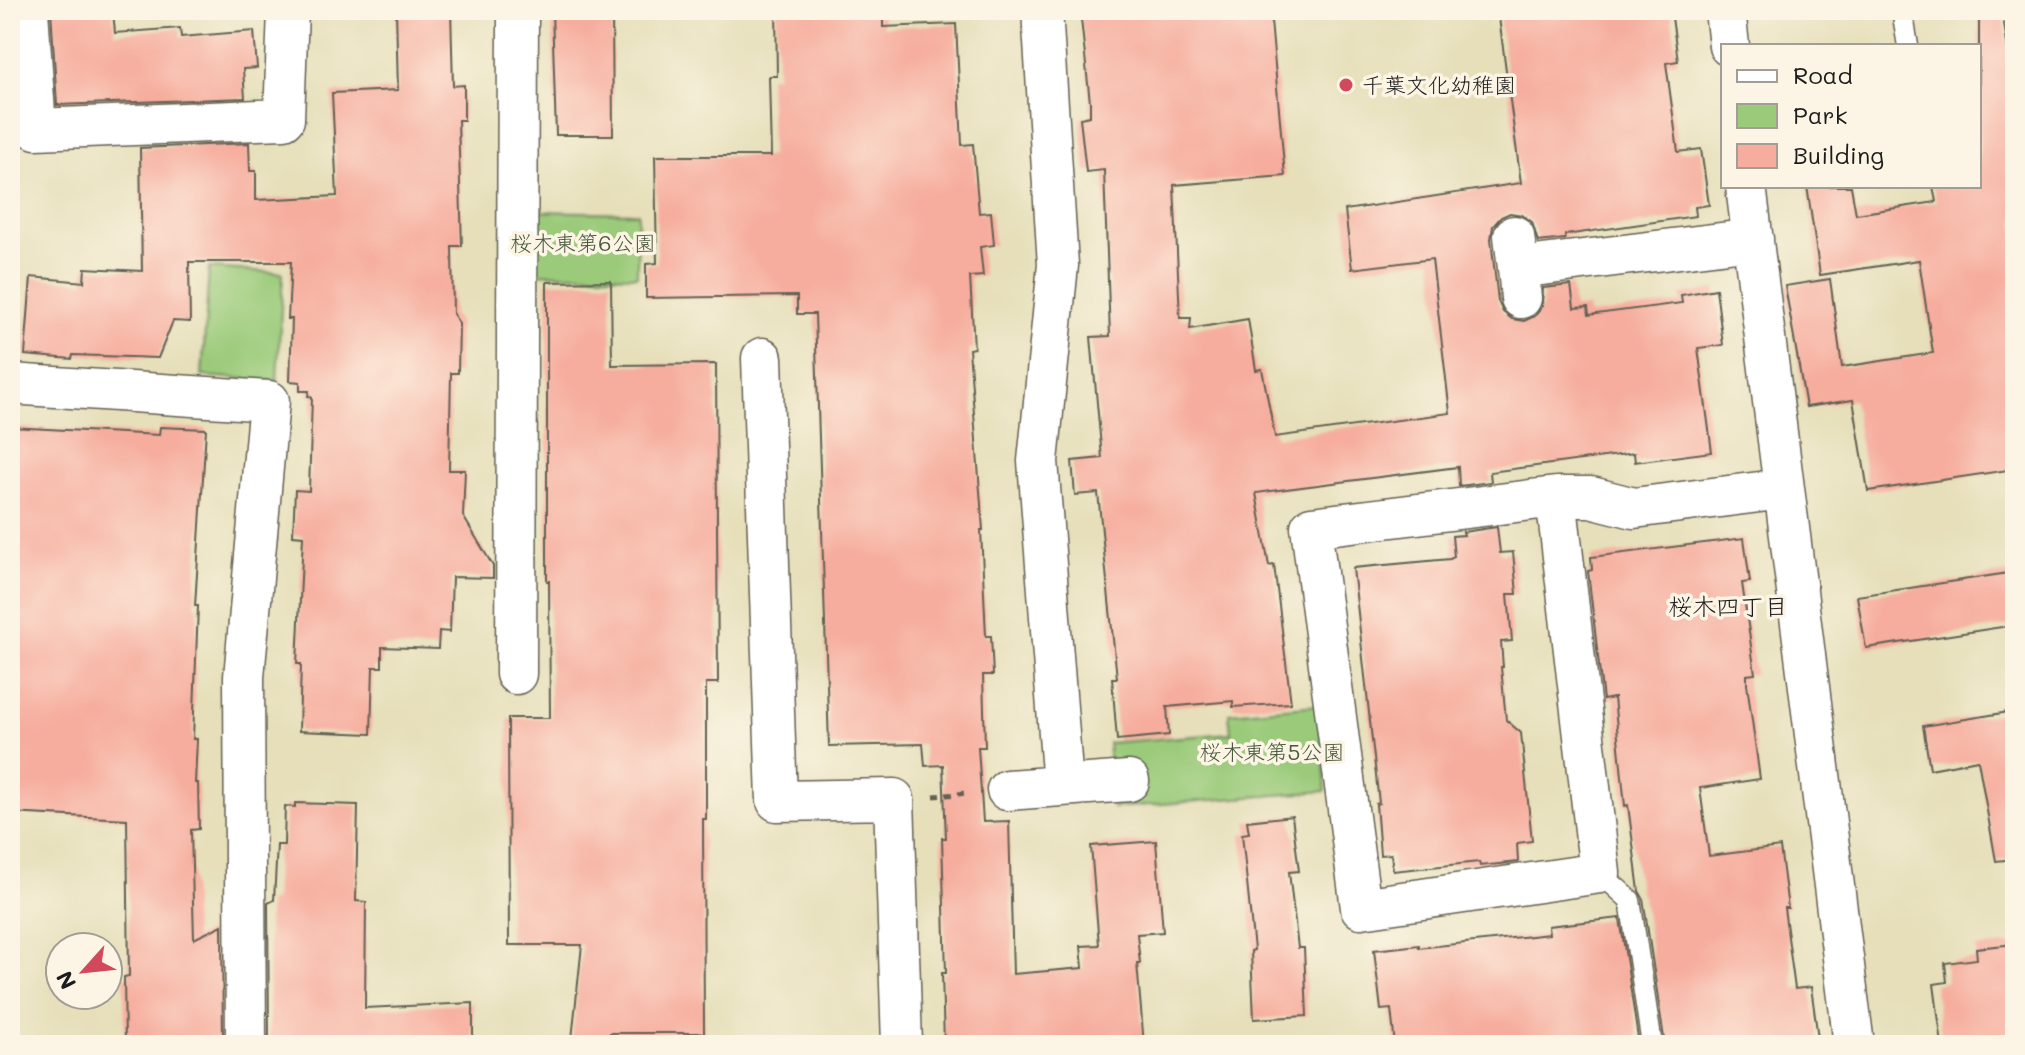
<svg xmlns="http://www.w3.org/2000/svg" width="2025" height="1055" viewBox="0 0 2025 1055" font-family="Mali,'Klee One',sans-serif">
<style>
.green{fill:#9bcb7a;stroke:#5c744b;stroke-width:2}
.building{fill:#f6ad9e}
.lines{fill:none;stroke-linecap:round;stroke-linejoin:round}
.service-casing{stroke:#636053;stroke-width:23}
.minor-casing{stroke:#636053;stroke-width:43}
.path{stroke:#636053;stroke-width:5;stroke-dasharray:6 6;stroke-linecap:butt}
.service{stroke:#fff;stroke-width:20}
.minor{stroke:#fff;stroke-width:40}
.poi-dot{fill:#d1495b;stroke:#fcf5e5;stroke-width:3}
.labels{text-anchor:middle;stroke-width:7;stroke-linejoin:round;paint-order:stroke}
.poi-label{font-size:22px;fill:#1c1c1c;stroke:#fcf5e5;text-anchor:start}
.park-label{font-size:22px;fill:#48593d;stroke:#fcf5e5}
.neighbourhood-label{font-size:24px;fill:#1c1c1c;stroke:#fcf5e5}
</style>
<rect width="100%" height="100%" fill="#fcf5e5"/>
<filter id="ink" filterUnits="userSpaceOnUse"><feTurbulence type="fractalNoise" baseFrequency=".0125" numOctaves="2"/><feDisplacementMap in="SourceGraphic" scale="16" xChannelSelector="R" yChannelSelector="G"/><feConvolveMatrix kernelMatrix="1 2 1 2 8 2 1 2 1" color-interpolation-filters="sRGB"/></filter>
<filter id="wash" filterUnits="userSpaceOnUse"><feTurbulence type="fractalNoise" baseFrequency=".006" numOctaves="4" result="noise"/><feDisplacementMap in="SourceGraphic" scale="32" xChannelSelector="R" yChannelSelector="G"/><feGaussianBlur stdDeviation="1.8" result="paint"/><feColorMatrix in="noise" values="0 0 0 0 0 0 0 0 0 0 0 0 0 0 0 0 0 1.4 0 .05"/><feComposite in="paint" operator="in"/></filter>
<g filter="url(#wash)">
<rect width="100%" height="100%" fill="#e6dfba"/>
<path class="green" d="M529 211 638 213 637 276 528 273Z
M209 268 283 273 277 381 202 376Z
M1319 705 1326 791 1113 808 1108 743 1231 733 1229 713Z"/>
<g id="blocks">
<path class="building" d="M51 10H113L115 33 180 28 181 37 254 31 257 68 243 69 245 98 57 105Z
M396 10H451L453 86 464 85V120H458L462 246H452L453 314 459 323 458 373H451L449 470H465L463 516 493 566V578L452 577 450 632 439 631 438 649 382 647V667H373L371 734 299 731 301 664H297L303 536 293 535 295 490 309 491 312 397 308 396 309 391H300V382L290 381 292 319H288L291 262H189L190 322 173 321 158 358 73 355 72 359 25 355 31 277 84 282 85 268 142 271 140 148 249 143 250 171H256V200L337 196 332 93 398 90Z
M552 10H612L613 135H556Z
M776 10H883V27L956 24 962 145 973 144 979 213 991 212 994 245 980 247 983 276 970 277 974 348 969 349 983 530H981L986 636H991L993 675H983L985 747H978L983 822 1009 821 1013 974 1083 968 1081 946 1099 945 1091 846 1156 841 1163 932 1137 934 1140 963H1137L1144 1045H944L942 973H946L942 838H946L943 765 925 766 923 744 829 746 815 314H797V296L646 298V264L657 263 655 156H771L769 76H777Z
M1080 10H1270L1285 176 1174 185 1180 318H1191L1190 329 1248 319 1256 370 1262 369 1275 437 1450 413 1432 259 1352 269 1345 210 1521 183 1498 10H1671L1678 61 1666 63 1678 152 1701 149 1709 205 1695 207 1696 216 1565 235V239L1538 242 1532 222 1522 215 1510 213 1501 217 1493 226 1491 239 1498 301 1503 312 1512 319 1524 321 1535 316 1542 307 1543 288 1571 285 1574 308 1588 307 1589 315 1682 303 1681 295 1716 289 1723 345 1698 348 1712 452 1635 462 1634 453 1490 472 1491 482 1459 486 1458 467 1256 493 1269 566 1274 565 1291 703 1233 707V701L1167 707 1169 735 1117 740 1112 678H1117L1098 493 1075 495 1072 461 1102 458 1091 337 1110 336 1104 170 1086 172 1080 118 1090 116V102Z
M1979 10H2002L2015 96V469L1868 491 1853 400 1806 407 1785 286 1830 279 1842 367 1933 353 1919 260 1820 275 1807 186H1851L1856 214 1936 202 1933 186H1979Z
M611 281 612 365 716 364 718 683H706V819H703L704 1033H610L609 1043 572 1039 582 945H509L508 718H550L549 581H547V282Z
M10 427 159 435 160 427 206 429 195 606H198L193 739H197L195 783H198L199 829 191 830 194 939 222 925 223 1045H125L124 977 129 976 127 819 10 813Z
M1497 527 1500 553 1513 552 1517 594H1508L1512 641 1501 642 1503 667H1501L1506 720 1521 733 1532 841 1517 843 1518 862 1480 866 1479 862 1393 871 1391 854 1380 855 1376 804 1379 803 1353 568 1450 559 1454 557 1452 536 1464 535 1463 532Z
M1744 538 1750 582 1742 583 1755 674 1747 675V684L1760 779 1700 788 1709 856 1780 847 1788 908H1784L1795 989 1811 987 1819 1045H1665L1643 898 1639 891 1628 805 1625 806 1614 698 1603 700 1588 571 1592 570 1591 557Z
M2015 572V625L1866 648 1857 596Z
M2015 711V859L1996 861 1978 760 1930 769 1923 726Z
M295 803 358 805 356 901 366 902 365 1008 473 1003V1045H269L268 903 274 900 277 845H284L285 806 295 807Z
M1292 816 1299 871 1289 872 1298 948H1304L1307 1016 1254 1019 1251 951 1254 950 1242 834 1249 833 1247 821Z
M1620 918 1639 1045H1395L1391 1009 1381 1010 1374 950 1419 945V948L1549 934 1548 926Z
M2015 944V1045H1942L1934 984 1947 982 1945 963 1977 959 1976 948Z"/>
</g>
</g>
<g filter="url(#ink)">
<use href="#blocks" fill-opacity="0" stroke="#636053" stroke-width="2"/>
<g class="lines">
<defs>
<path id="service" d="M1902 10 1908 46
M1600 873 1630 900 1652 1045"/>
<path id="minor" d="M28 10 36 129 284 119 288 10
M1042 10 1058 265 1038 461 1063 786
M1725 10 1729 46
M1746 186 1854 1045
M1514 236 1518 268
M1521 298 1518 268 1753 239
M762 358 777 801 894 799 902 1045
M10 384 269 401 244 677 246 1045
M1556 497 1600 873 1361 908 1311 527 1556 497H1591L1634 508 1783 489
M516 674 518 10
M1007 790 1129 781"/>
</defs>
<use href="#service" class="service-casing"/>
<use href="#minor" class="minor-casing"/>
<path class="path" d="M934 796 968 793"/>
<use href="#service" class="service"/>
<use href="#minor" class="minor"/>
</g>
</g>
<circle class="poi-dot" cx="1346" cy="85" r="8"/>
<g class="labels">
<g class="poi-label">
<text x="1362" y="93">千葉文化幼稚園</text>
</g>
<g class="park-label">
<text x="583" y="251">桜木東第6公園</text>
<text x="1272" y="760">桜木東第5公園</text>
</g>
<g class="neighbourhood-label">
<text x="1728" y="615">桜木四丁目</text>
</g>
</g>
<rect width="2025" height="1055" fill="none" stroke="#fcf5e5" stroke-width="40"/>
<rect x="1721" y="44" width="260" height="144" fill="#fcf5e5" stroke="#a29e95" stroke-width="2"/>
<rect x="1737" y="70" width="40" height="12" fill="#ffffff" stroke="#a29e95" stroke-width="2"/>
<text x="1793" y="84" font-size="24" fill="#1c1c1c">Road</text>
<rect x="1737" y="104" width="40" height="24" fill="#9bcb7a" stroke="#a29e95" stroke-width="2"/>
<text x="1793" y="124" font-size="24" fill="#1c1c1c">Park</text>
<rect x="1737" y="144" width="40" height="24" fill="#f6ad9e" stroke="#a29e95" stroke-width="2"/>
<text x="1793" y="164" font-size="24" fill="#1c1c1c">Building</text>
<g transform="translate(84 971) rotate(243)"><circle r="38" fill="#fcf5e5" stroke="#a29e95" stroke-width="2"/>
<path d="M0-6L14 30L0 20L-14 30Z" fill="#d1495b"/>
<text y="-12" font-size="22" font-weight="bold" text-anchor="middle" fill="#1c1c1c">N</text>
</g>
</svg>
